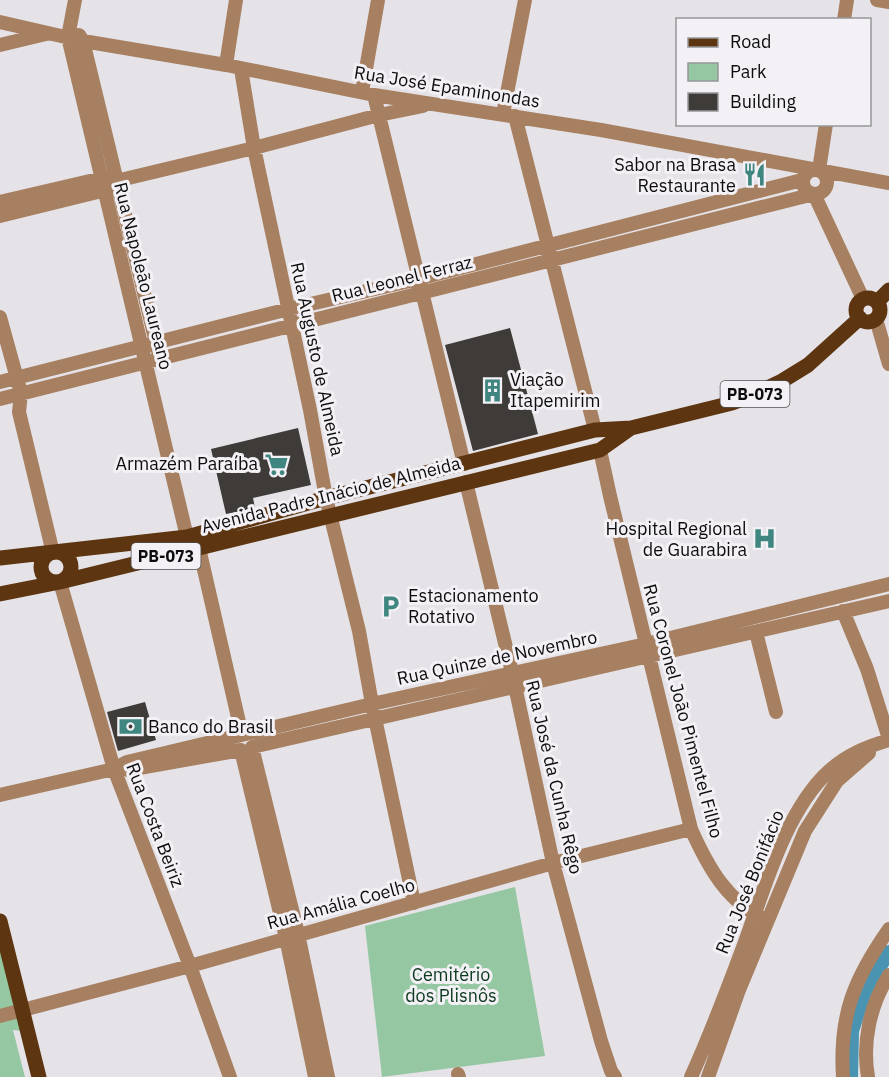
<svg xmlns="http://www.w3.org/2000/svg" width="889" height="1077" viewBox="0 0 889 1077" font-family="'IBM Plex Sans',sans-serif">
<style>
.green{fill:#95c8a2}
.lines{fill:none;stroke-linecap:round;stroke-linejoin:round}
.canal{stroke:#4a94b2;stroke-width:14}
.building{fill:#3e3b38}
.minor{stroke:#a78061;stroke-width:14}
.major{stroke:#5d3611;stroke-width:15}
.labels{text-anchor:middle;stroke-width:6;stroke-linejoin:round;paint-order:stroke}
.shield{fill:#f3f1f5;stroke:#535153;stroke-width:1.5}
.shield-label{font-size:16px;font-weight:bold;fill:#0e0d0e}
.street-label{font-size:18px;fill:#0e0d0e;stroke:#f3f1f5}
.poi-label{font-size:18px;fill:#0e0d0e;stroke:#f3f1f5;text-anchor:end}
.park-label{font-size:18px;fill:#0d3a1e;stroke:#f3f1f5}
</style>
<rect width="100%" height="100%" fill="#e6e3e8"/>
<path class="green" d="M515 887 545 1056 382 1077 365 926Z
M0 945 15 1006 0 1009Z
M18 1017 22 1031 13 1030 25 1077H0V1022Z"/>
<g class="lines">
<path class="canal" d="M851 1077 852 1031 865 991 889 952"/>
</g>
<path class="building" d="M510 328 538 434 473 451 445 345Z
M298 428 311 485 253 498 255 508 226 514 211 449Z
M145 702 156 740 118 751 107 712Z"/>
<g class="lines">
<path class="minor" d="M75 0 68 37 187 537
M877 0 889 2
M844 20 847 0
M0 22 83 41 226 65 374 95 601 130 889 183
M79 35 83 41 158 351
M0 45 46 34
M226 65 236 0
M241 69 254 148 310 410 326 498 359 631 372 704 414 903
M362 92 378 0
M374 95 464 464
M503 114 525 0
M515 116 595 430
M803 182a12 12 0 1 1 24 0a12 12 0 1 1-24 0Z
M819 170 826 124
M116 181 254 148 379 115 423 106
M0 202 107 177
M0 216 110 189
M0 317 21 393 19 412 53 553
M874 320 878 326 889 364
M0 382 289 309 418 279 802 180
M0 399 814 194 863 299
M600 450 610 496 691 829C708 867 728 904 768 920
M466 482 512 672 553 863 601 1041 611 1071 615 1077
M199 548 242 735
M60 582 114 769 190 966 230 1077
M843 611 867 669 889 739
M756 632 776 712
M128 770 241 750 286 938 315 1077
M0 795 114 769 127 762 372 704 646 644 889 584
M0 1016 190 966 553 863 691 829
M458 1074 459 1077
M328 1077 298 934 252 747 889 601
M691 1077C710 1035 726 993 742 950 763 894 784 812 829 771 847 755 866 747 889 740
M708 1077 739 990 805 831 837 781 869 753
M843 1077C839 1015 854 979 889 929
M868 1077C862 1042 870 1005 889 975"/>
<path class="major" d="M856 310a12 12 0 1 1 24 0a12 12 0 1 1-24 0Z
M877 302 889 290
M41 567a15 15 0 1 1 30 0a15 15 0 1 1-30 0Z
M0 558 187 537 326 498 595 430 631 428 732 403 753 395 782 381 808 365 860 318
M0 594 60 582 600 450 631 428
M0 921 39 1077"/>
</g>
<defs>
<symbol id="restaurant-bare" viewBox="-9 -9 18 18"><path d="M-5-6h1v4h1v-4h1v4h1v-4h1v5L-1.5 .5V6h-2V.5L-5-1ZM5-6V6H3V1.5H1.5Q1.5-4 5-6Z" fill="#3f8680" stroke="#f3f1f5" stroke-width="2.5" paint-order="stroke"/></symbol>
<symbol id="building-bare" viewBox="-9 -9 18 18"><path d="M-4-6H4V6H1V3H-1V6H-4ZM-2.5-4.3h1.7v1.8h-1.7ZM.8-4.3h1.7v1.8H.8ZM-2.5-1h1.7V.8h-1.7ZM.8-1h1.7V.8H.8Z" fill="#3f8680" stroke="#f3f1f5" stroke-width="2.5" paint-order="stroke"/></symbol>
<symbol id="supermarket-bare" viewBox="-9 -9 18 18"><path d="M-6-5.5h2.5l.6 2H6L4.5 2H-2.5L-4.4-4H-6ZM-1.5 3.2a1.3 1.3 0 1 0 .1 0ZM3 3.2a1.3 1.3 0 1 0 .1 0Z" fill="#3f8680" stroke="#f3f1f5" stroke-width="2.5" paint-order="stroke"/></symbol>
<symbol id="hospital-bare" viewBox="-9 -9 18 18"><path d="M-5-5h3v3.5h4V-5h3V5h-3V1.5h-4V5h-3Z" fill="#3f8680" stroke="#f3f1f5" stroke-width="2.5" paint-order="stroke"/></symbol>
<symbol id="parking-bare" viewBox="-9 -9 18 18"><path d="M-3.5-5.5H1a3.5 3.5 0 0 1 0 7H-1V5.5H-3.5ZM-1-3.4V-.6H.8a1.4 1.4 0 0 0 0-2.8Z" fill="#3f8680" stroke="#f3f1f5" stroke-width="2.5" paint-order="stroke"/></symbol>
<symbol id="bank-bare" viewBox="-9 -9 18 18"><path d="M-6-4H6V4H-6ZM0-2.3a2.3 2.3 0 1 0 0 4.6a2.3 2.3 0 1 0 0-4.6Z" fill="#3f8680" stroke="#f3f1f5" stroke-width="2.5" paint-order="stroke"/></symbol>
</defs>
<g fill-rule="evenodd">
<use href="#restaurant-bare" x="738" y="158" width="33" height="33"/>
<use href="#building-bare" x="476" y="374" width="33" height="33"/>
<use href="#supermarket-bare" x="260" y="448" width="33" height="33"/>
<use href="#hospital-bare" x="748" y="522" width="33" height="33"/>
<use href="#parking-bare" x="374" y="590" width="33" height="33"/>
<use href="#bank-bare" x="114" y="710" width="33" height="33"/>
</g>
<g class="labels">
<g class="shield">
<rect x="720.5" y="381" width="69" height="26" rx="4.5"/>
<rect x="131.5" y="543" width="69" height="26" rx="4.5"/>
</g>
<g class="shield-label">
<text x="755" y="400">PB-073</text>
<text x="166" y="562">PB-073</text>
</g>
<g class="street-label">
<text transform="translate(447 87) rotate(9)" y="6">Rua José Epaminondas</text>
<text transform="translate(143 276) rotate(76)" y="6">Rua Napoleão Laureano</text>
<text transform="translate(402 279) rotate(-14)" y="6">Rua Leonel Ferraz</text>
<text transform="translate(317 359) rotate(78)" y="6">Rua Augusto de Almeida</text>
<text transform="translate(331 495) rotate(-14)" y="6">Avenida Padre Inácio de Almeida</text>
<text transform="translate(497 658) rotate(-12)" y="6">Rua Quinze de Novembro</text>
<text transform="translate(683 711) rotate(75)" y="6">Rua Coronel João Pimentel Filho</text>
<text transform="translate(554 777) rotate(77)" y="6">Rua José da Cunha Rêgo</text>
<text transform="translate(155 825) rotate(69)" y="6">Rua Costa Beiriz</text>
<text transform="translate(750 882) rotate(-68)" y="6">Rua José Bonifácio</text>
<text transform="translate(341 904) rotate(-15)" y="6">Rua Amália Coelho</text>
</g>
<g class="poi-label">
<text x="736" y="171">Sabor na Brasa<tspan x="736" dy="21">Restaurante</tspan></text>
<text x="510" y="386" text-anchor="start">Viação<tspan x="510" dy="21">Itapemirim</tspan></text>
<text x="258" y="470">Armazém Paraíba</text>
<text x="747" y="535">Hospital Regional<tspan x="747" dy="21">de Guarabira</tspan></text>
<text x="408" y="602" text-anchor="start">Estacionamento<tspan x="408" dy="21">Rotativo</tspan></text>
<text x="148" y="733" text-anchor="start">Banco do Brasil</text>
</g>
<g class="park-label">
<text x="451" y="981">Cemitério<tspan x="451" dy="21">dos Plisnôs</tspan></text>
</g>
</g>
<rect x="676" y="18" width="195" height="108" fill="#f3f1f5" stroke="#979699" stroke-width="1.5"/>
<rect x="688" y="38" width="30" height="9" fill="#5d3611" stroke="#979699" stroke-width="1.5"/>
<text x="730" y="48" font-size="18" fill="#0e0d0e">Road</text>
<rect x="688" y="63" width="30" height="18" fill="#95c8a2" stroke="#979699" stroke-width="1.5"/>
<text x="730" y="78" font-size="18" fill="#0e0d0e">Park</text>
<rect x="688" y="93" width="30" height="18" fill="#3e3b38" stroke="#979699" stroke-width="1.5"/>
<text x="730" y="108" font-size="18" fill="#0e0d0e">Building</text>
</svg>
